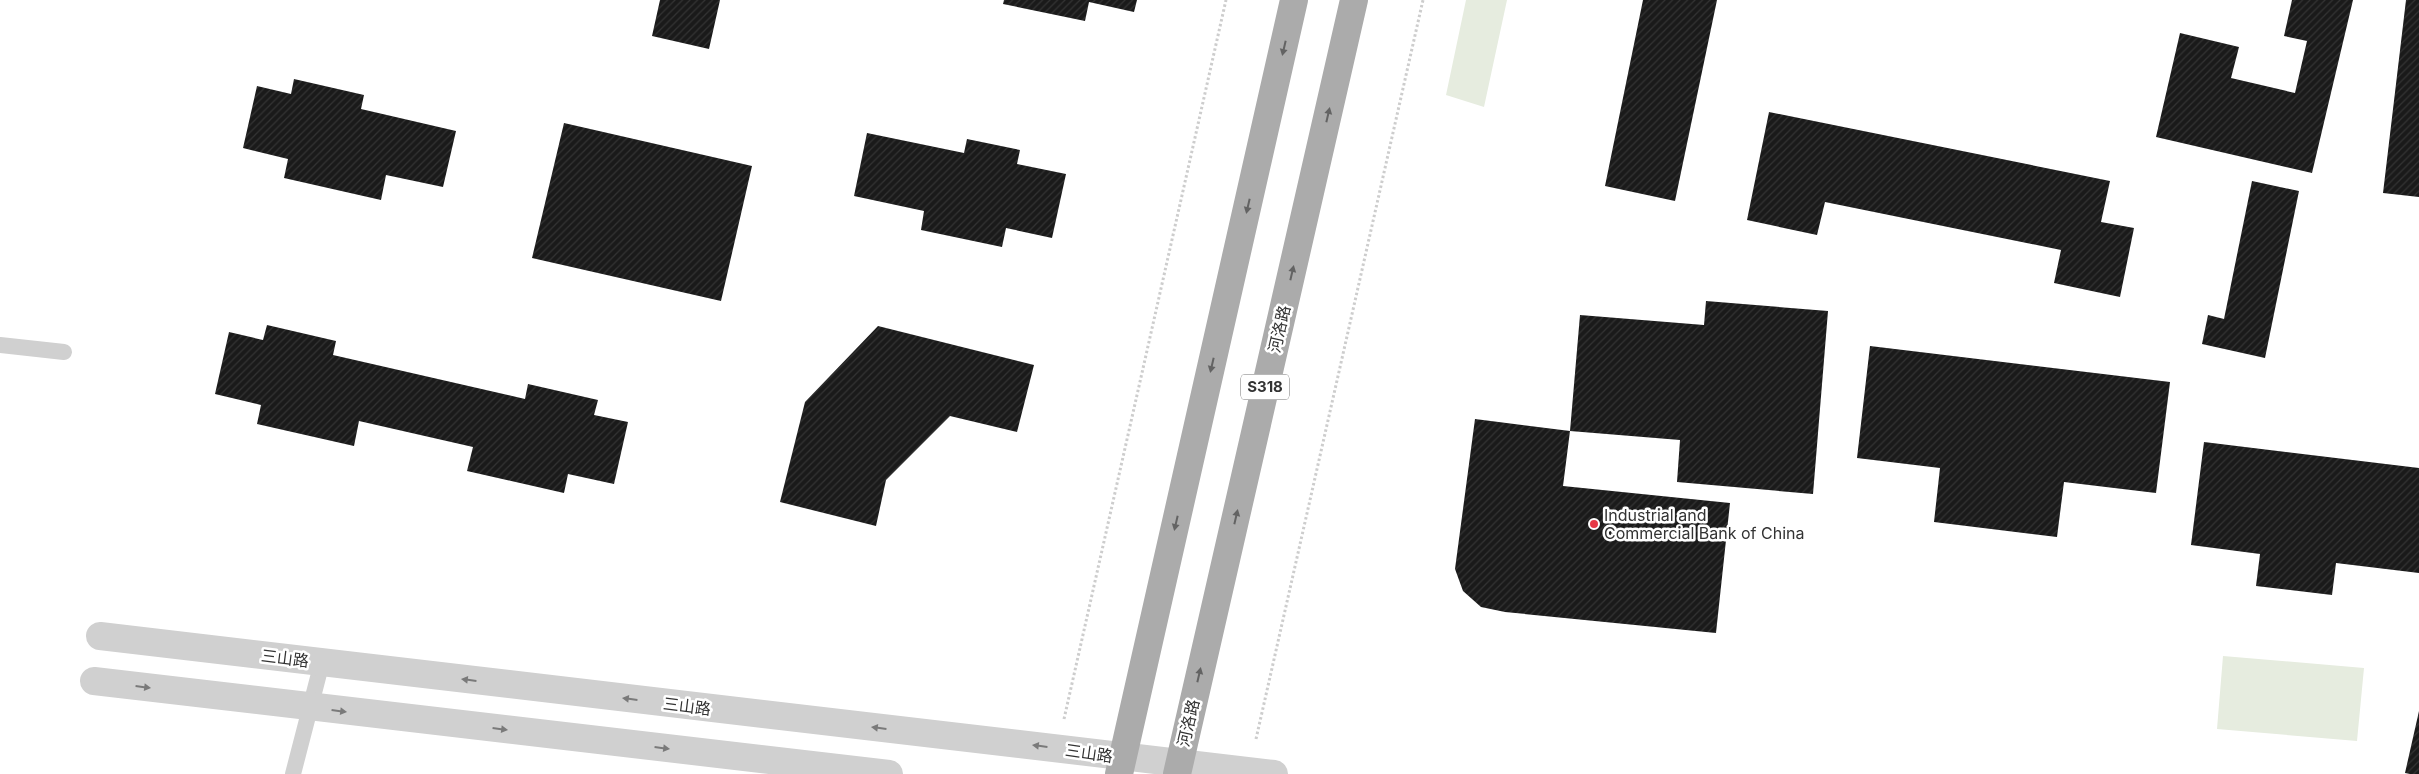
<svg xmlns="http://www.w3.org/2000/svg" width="2419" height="774" viewBox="0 0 2419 774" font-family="Inter,'Noto Sans SC',sans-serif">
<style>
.green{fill:#e6ecdf}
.building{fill:url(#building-hatch)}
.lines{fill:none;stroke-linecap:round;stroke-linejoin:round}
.path{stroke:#cdcdcd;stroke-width:3;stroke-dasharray:2.5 2.5;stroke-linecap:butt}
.service{stroke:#d0d0d0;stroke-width:16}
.tertiary{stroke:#d0d0d0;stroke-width:28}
.primary{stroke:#ababab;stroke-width:28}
.oneway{fill:#636363}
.oneway2{fill:#7a7a7a}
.poi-dot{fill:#e63946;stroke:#fff;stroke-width:2}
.labels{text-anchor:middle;stroke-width:5;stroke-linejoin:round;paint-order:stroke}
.shield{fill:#fff;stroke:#707070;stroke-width:1}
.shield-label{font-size:15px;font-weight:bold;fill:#333}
.street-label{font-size:16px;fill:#333;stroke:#fff}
.poi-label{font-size:16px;fill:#333;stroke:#fff;text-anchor:start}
</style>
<defs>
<pattern id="building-hatch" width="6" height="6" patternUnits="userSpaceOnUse" patternTransform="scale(1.25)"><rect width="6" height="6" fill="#1a1a1a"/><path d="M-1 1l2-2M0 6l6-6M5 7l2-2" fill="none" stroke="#333"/></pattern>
</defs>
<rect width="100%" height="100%" fill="#fff"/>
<path class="green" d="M1466 0H1507L1484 107 1446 95Z
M2223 656 2364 668 2357 741 2217 729Z"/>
<path class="building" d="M660 0H720L709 49 652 36Z
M1004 0H1137L1134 12 1089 2 1085 21 1003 4Z
M1643 0H1717L1675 201 1605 186Z
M2292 0H2353L2312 173 2156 137 2180 33 2239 47 2231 78 2295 93 2307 41 2284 36Z
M2406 0H2419V197L2383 193Z
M294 79 364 95 361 109 456 131 443 187 386 175 381 200 284 178 288 159 243 148 257 86 291 94Z
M1769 112 2110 181 2101 222 2134 228 2120 297 2054 283 2061 250 1825 202 1817 235 1747 220Z
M564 123 752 166 721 301 532 258Z
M867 133 964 153 967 139 1020 150 1017 164 1066 174 1052 238 1006 228 1002 247 921 230 924 211 854 196Z
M2252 181 2299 191 2265 358 2202 344 2208 315 2224 319Z
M1706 301 1828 311 1813 494 1677 482 1680 440 1570 431 1580 315 1704 325Z
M267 325 336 341 333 355 525 399 528 384 598 400 594 415 628 422 614 484 568 474 564 493 467 471 473 447 359 421 354 446 257 424 261 405 215 394 229 332 263 340Z
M878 326 1034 365 1017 432 950 416 886 480 876 526 780 502 805 402Z
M1870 346 2170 382 2156 493 2064 482 2057 537 1934 522 1940 468 1857 458Z
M1475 419 1570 431 1563 486 1730 503 1716 633 1505 612 1481 607 1463 591 1455 569Z
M2204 442 2419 468V573L2336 563 2332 595 2256 586 2260 554 2191 545Z
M2419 711V774H2410L2405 773Z"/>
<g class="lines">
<path class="path" d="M1064 719 1226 0
M1256 739 1423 0"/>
<path class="service" d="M0 345 64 352
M293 774 322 662"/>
<path class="tertiary" d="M100 636 1274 774
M94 681 889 774"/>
<path class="primary" d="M1119 774 1294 0
M1177 774 1354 0"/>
</g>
<defs><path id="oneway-solid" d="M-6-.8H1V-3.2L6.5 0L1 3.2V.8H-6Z" transform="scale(1.25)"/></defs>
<g class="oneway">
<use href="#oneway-solid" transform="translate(1284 48) rotate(103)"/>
<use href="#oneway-solid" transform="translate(1328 115) rotate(-77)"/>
<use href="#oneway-solid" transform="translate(1248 206) rotate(103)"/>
<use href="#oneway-solid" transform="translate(1292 273) rotate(-77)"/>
<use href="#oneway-solid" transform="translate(1212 365) rotate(103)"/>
<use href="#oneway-solid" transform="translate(1236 517) rotate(-77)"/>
<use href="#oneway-solid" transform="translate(1176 523) rotate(103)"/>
<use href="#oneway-solid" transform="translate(1199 675) rotate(-77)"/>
</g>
<g class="oneway2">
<use href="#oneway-solid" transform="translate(469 680) rotate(-173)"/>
<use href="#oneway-solid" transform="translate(143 687) rotate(7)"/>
<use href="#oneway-solid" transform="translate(630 699) rotate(-173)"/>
<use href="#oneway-solid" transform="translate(339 711) rotate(7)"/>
<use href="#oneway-solid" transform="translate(879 728) rotate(-173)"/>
<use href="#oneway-solid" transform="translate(500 729) rotate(7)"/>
<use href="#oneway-solid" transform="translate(1040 746) rotate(-173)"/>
<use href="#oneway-solid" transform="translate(662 748) rotate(7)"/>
</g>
<circle class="poi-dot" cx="1594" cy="524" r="5"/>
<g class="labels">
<rect class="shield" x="1241" y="374.5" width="48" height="25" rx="4"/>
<g class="shield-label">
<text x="1265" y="392">S318</text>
</g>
<g class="street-label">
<text transform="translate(1279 329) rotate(-77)" y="6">河洛路</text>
<text transform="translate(285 658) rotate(7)" y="6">三山路</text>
<text transform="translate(687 706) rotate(7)" y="6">三山路</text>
<text transform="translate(1188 723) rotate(-77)" y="6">河洛路</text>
<text transform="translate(1089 753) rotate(8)" y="6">三山路</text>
</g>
<g class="poi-label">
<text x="1604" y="521">Industrial and<tspan x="1604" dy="18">Commercial Bank of China</tspan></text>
</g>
</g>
</svg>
